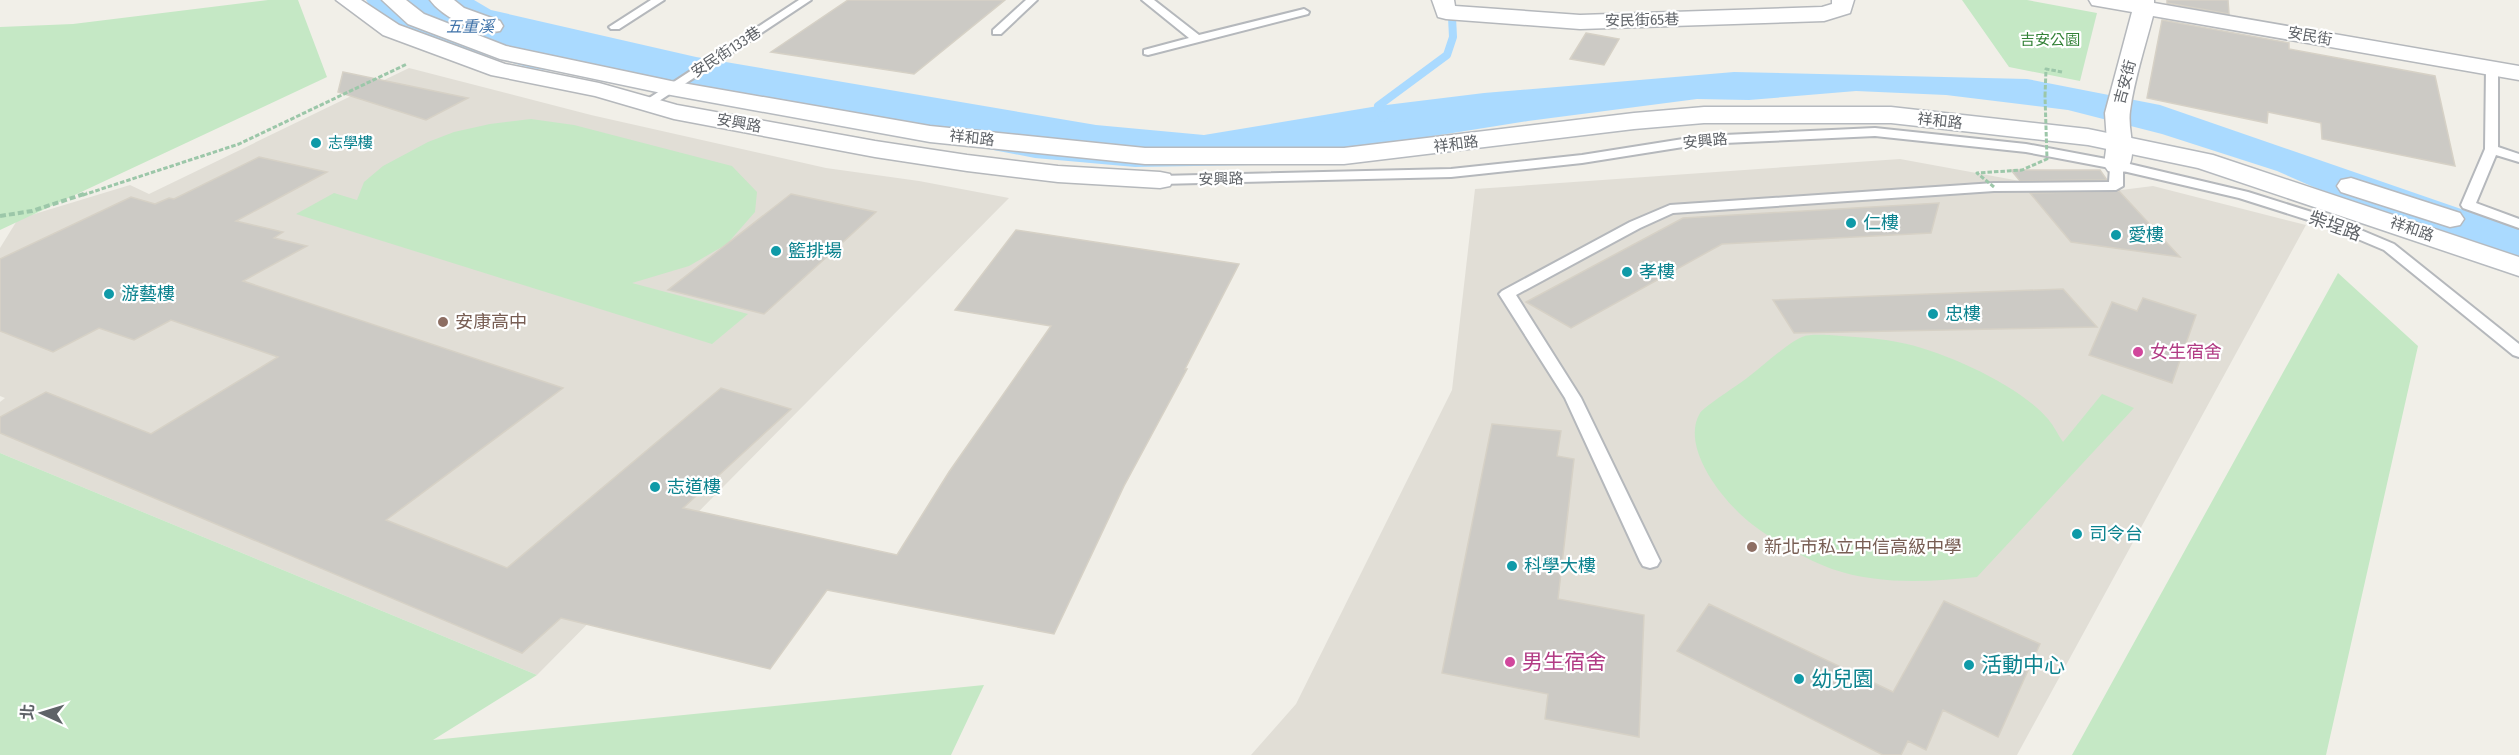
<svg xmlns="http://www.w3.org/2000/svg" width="2519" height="755" viewBox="0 0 2519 755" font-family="'Fira Sans Condensed','Noto Sans TC',sans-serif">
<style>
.education{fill:#e1ded6}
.green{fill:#c5e8c5}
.water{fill:#aadaff}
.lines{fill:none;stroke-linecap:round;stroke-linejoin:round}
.stream{stroke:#aadaff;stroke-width:8}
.building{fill:#cccac5;stroke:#d6d1c6;stroke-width:1.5}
.service-casing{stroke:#b5b8bc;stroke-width:4}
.minor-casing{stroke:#b5b8bc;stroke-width:3}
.secondary-casing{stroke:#b6babf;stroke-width:3}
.path-far1{stroke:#9cc7a9;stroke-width:3;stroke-dasharray:4.5 2;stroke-linecap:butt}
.path{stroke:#9cc7a9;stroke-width:4;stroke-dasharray:6 3;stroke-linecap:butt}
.service{fill:#fff;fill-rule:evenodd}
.minor{fill:#fff;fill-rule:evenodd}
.secondary{fill:#fff;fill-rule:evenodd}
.path-bridge{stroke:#9cc7a9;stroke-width:3;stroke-dasharray:4.5 2;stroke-linecap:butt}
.culture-dot{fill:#0f9aa8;stroke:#fff;stroke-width:2}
.education-dot{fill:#8d6e63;stroke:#fff;stroke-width:2}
.hotel-dot{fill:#d1479c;stroke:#fff;stroke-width:2}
.labels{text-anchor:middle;stroke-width:4.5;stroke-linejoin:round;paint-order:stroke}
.far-street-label{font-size:15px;fill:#5f6368;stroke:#fff}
.far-park-label{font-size:15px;fill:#348238;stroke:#fff}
.far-culture-label{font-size:15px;fill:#0d838f;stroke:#fff;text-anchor:start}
.far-water-label{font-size:16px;font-style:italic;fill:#4174aa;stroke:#fff}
.culture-label{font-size:18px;fill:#0d838f;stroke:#fff;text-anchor:start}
.street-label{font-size:18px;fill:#5f6368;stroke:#fff}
.education-label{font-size:18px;fill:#785e54;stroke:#fff;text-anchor:start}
.hotel-label{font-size:18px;fill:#b23c85;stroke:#fff;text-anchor:start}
.near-hotel-label{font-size:21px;fill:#b23c85;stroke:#fff;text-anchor:start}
.near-culture-label{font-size:21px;fill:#0d838f;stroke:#fff;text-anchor:start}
</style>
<rect width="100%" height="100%" fill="#f1efe8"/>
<path class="education" d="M409 68 591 115 826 168 919 181 1009 198 537 675 0 453V402L5 398 0 396V248L18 219 130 185 149 194Z
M1900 159 2020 181 2110 180 2121 190 2153 186 2306 225 2017 755H1251L1296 704 1452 390 1475 189Z"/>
<path class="green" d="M268 0H298L327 77 0 230V27L73 24Z
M1962 0H2027L2097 13 2080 81 2009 67Z
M531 119 574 125 732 166 757 192 755 212 727 244 689 266 632 283 748 314 712 344 296 214 334 193 357 200 364 182 383 166 428 142 454 132 490 124Z
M2338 273 2418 346 2326 755H2072Z
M1829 335C1855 337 1881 338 1907 344 1949 354 2020 386 2048 419 2054 426 2058 435 2063 442L2102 394 2134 408 1977 577C1930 582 1878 585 1832 569 1807 560 1774 541 1753 525 1726 505 1679 448 1700 413 1705 406 1738 385 1747 378 1762 367 1786 344 1802 337 1809 334 1821 335 1829 335Z
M0 453 537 675 433 740 984 685 951 755H0Z"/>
<path class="water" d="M366 0H474L491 10 696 57 1096 125 1204 135 1378 106 1484 93 1734 72 2027 79 2160 105 2519 229V277L2277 171 2162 134 2068 110 1946 95 1856 91 1749 100 1697 99 1528 121 1253 165 1135 167 1035 158 671 88 531 68 403 33 376 16Z"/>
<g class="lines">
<path class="stream" d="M1383 118 1378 106 1447 55 1453 37 1452 17"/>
</g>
<path class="building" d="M848 0H1005L914 74 771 52Z
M2167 0H2228L2229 14 2167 3Z
M2162 20 2289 43V49L2435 76 2455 166 2322 139 2321 123 2268 112 2267 123 2147 98Z
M1586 33 1619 39 1604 65 1570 59Z
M343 72 468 98 426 120 338 92Z
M259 157 327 172 236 221 283 232 274 238 307 246 243 281 563 388 386 520 507 568 721 388 791 409 683 508 897 555 949 472 1051 326 955 310 1016 230 1239 264 1185 369H1187L1124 486 1054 634 827 590 770 669 561 618 522 653 0 433V417L46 392 151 434 278 357 171 320 134 340 99 328 53 352 0 331V259L131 197 155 204 169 198 174 199Z
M2011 170H2100L2107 180 2020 181Z
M2119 191 2180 257 2071 242 2030 193Z
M791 194 876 212 764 314 668 290Z
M1939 203 1931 233 1722 244 1571 328 1526 302 1683 218Z
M2063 289 2097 327 1794 333 1773 300Z
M2143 298 2196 315 2172 383 2089 355 2112 302 2137 311Z
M1492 424 1561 431 1557 456 1574 459 1558 599 1644 615 1639 737 1545 719 1548 694 1442 673Z
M1944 601 2040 644 1998 737 1943 710 1926 750 1908 741 1901 755H1883L1677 651 1709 604 1893 692Z"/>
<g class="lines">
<defs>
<path id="service" d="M651 0H664L619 29H611L609 27Z
M799 0H811L650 107 646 108 640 104Z
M1026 0H1037L1001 34H993V30Z
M1142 0H1154L1199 35 1304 9 1309 12 1308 14 1148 55 1144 54V50L1189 38Z
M2492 64 2498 68V147L2519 154V162L2496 155 2476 203 2519 219V228L2463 208 2461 205 2485 149 2486 68Z
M1875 128 2026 144 2117 161 2248 192 2337 220 2394 244 2519 344V357L2513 355 2384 250 2327 226 2239 198 2123 171V186L2116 190 1994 191 1673 213 1640 228 1516 295 1581 398 1660 561 1657 566 1650 568 1643 566 1640 561 1565 398 1499 294 1502 291 1630 222 1670 205 1994 183 2109 182 2110 168 2026 152 1875 136 1702 144 1582 163 1451 177 1160 184 1153 180 1160 176 1451 169 1582 155 1702 136Z"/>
<path id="minor" d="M336 0H361L399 25 505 64 599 83 677 105 875 141 967 155 1058 166 1160 172 1170 174 1173 180 1170 186 1160 188 1058 182 967 171 875 157 674 119 595 96 491 75 383 35Z
M1432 0H1454L1455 6 1580 15 1822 7 1832 4V0H1854L1850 13 1824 21 1580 29 1446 19 1438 17Z
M2089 0H2154V3L2519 66V80L2153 16C2145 47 2134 80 2130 111 2127 131 2139 153 2126 171L2117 173 2108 171 2104 165 2107 142 2105 113 2132 12 2092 5Z"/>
<path id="secondary" d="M382 0H406L424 14 506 46 671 81 930 126 1145 148H1344L1634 113 1704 107H1891L2088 129 2213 155 2519 257V276L2198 168 2088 145 1891 123H1704L1634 129 1344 164H1145L930 142 671 95 500 59 408 24Z
M430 0H454L464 8 500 21 503 26 500 31C480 36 442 17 430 0Z
M2351 178 2460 213 2464 219 2460 225 2450 227 2341 192 2337 186 2341 180Z"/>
</defs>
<use href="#service" class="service-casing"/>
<use href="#minor" class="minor-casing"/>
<use href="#secondary" class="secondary-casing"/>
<path class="path-far1" d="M2045 96 2046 69 2062 72
M83 195 239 144 407 64"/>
<path class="path" d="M0 216 32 211 87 193"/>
<use href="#service" class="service"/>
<use href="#minor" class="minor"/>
<use href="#secondary" class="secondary"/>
<path class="path-bridge" d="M1994 187 1977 173 2022 170 2047 159 2045 96"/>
</g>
<g class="culture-dot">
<circle cx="316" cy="143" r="6"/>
<circle cx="1851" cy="223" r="6"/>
<circle cx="2116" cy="235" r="6"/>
<circle cx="776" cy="251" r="6"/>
<circle cx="1627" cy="272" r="6"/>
<circle cx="109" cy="294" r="6"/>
<circle cx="1933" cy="314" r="6"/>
<circle cx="655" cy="487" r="6"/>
<circle cx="2077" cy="534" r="6"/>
<circle cx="1512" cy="566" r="6"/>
<circle cx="1969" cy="665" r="6"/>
<circle cx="1799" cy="679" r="6"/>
</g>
<g class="education-dot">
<circle cx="443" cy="322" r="6"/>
<circle cx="1752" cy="547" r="6"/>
</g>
<g class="hotel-dot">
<circle cx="2138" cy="352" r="6"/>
<circle cx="1510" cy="662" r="6"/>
</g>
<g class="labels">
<g class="far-street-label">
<text transform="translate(1642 20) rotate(-1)" y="5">安民街65巷</text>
<text transform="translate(2310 36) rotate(10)" y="5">安民街</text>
<text transform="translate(726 52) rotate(-33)" y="5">安民街133巷</text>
<text transform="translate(2125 82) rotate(-75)" y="5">吉安街</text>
<text transform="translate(1940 121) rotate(6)" y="5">祥和路</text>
<text transform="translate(739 123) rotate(10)" y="5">安興路</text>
<text transform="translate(972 138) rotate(6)" y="5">祥和路</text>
<text transform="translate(1705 141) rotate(-6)" y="5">安興路</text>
<text transform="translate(1456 144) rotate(-7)" y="5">祥和路</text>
<text transform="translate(1221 179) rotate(-1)" y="5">安興路</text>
<text transform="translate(2412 229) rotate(19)" y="5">祥和路</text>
</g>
<g class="far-park-label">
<text x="2050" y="45">吉安公園</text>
</g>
<g class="far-culture-label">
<text x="328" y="148">志學樓</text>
</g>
<g class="far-water-label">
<text x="470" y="32">五重溪</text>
</g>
<g class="culture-label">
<text x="1863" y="229">仁樓</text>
<text x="2128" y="241">愛樓</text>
<text x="788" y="257">籃排場</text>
<text x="1639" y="278">孝樓</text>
<text x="121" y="300">游藝樓</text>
<text x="1945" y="320">忠樓</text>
<text x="667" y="493">志道樓</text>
<text x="2089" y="540">司令台</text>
<text x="1524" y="572">科學大樓</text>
</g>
<g class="street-label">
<text transform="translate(2335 226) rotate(20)" y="6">柴埕路</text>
</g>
<g class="education-label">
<text x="455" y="328">安康高中</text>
<text x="1764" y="553">新北市私立中信高級中學</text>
</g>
<g class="hotel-label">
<text x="2150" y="358">女生宿舍</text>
</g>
<g class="near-hotel-label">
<text x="1522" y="669">男生宿舍</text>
</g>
<g class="near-culture-label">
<text x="1981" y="672">活動中心</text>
<text x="1811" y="686">幼兒園</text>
</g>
</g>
<g transform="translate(42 713) rotate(274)" stroke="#ffffff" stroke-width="4.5" paint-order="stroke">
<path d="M0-4.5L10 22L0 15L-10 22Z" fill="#5f6368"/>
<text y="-9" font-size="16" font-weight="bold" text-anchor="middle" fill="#5f6368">北</text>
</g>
</svg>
